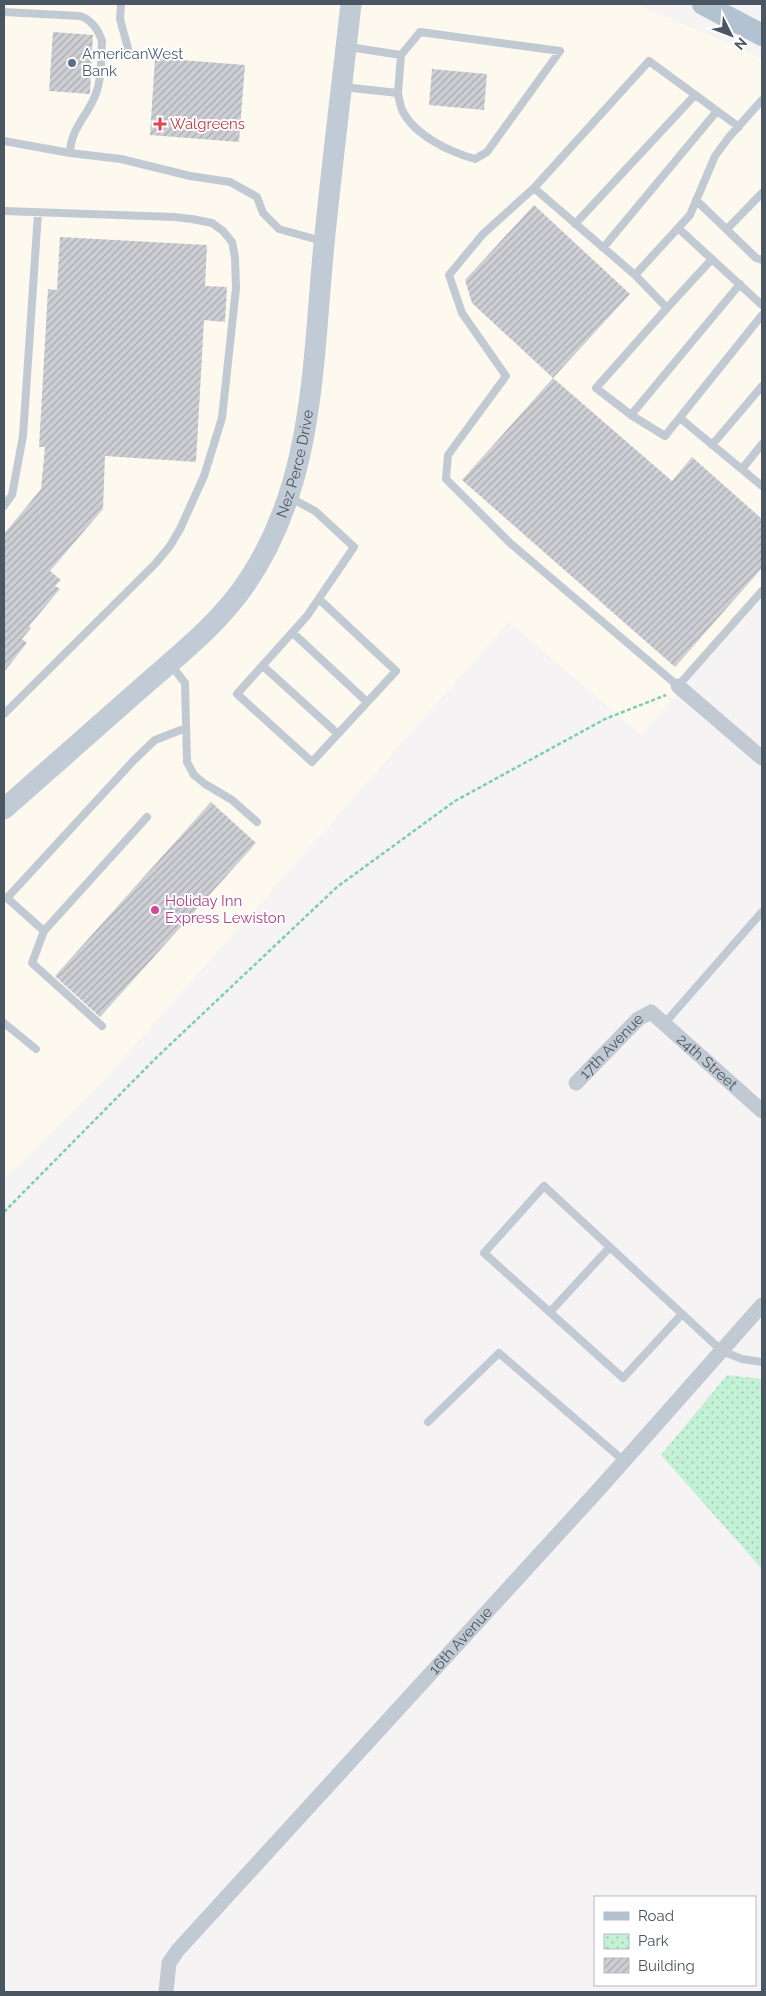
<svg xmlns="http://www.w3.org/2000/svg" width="766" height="1996" viewBox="0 0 766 1996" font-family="Raleway,sans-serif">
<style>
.commercial{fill:#fdf9ef}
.park{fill:url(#park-dots)}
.building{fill:url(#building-hatch)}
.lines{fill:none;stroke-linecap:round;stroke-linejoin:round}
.path{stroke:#7ad0a6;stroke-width:2.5;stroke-dasharray:4 2.5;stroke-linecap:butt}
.lane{stroke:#c1cad2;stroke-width:8}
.street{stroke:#c1cad2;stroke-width:15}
.secondary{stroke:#c1cbd6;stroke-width:21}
.primary{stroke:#b3c2d1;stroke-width:22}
.service-dot{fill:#5c6f8a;stroke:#fff;stroke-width:2}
.health-dot{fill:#e0444e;stroke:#fff;stroke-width:2}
.hotel-dot{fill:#d1479c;stroke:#fff;stroke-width:2}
.labels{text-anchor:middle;stroke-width:4;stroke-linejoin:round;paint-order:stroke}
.service-label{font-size:15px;fill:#4e5e75;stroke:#fff;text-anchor:start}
.health-label{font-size:15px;fill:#be3a42;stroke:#fff;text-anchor:start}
.street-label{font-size:15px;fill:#4a5661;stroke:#fff}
.hotel-label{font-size:15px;fill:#b23c85;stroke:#fff;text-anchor:start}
</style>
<defs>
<pattern id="park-dots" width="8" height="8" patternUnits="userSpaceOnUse" patternTransform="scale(1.25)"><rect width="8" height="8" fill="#c3f1d5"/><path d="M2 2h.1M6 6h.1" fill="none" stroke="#a0c6b0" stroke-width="1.8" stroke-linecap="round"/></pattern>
<pattern id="building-hatch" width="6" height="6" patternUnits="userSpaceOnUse" patternTransform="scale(1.25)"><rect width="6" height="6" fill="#cdcfd5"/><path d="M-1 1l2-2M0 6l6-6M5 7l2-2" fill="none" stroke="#a8abb0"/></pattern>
</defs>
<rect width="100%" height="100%" fill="#f5f3f3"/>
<path class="commercial" d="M4 4H630L639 5 756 55 762 60V598L641 735 509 622 91 1095 4 1179Z"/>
<path class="park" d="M727 1375 762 1379V1569L661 1455Z"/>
<path class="building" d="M53 32 93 35 90 94 49 91Z
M155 58 245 65 239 142 150 135Z
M432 69 487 74 484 110 429 105Z
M534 205 630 294 553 378 472 303 465 280Z
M60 237 207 245 205 286 227 287 225 322 204 320 196 462 105 456 103 509 50 571 61 580 55 586 60 589 29 626 31 628 22 639 27 643 4 672V534L41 489 45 447H39L48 289 57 290Z
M553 378 672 481 692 457 762 519V568L675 667 462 480Z
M211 802 256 843 100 1017 55 976Z"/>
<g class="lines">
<path class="path" d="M4 1212 157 1057 337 887 455 801 605 719 666 695"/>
<path class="lane" d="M121 4 120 19 129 52
M4 12 80 16C92 20 98 29 102 41 101 59 102 79 95 96 86 118 71 128 70 153
M343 87 398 93 401 55 349 47
M398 93C399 99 400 106 403 112 416 136 450 152 475 159L487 152 560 51 420 32 401 55
M739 127 649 61 534 188 635 275 667 308 596 388 631 415 740 284
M4 141 70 153 121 159 190 176 230 182 257 197 263 213 279 229 322 241
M534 188 483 234 449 275 462 313 506 376 448 455 446 479 510 543 678 686 762 591
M696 200 756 258 762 260
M4 211 174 217 192 219 212 223 223 231 232 242 235 257 236 288 222 418 204 476 180 529 170 546 155 564 4 714
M575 224 695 95
M678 228 762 305
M727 229 762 193
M603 248 717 111
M635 275 690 215 715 156 729 137 762 100
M667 308 712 259
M631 415 665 436 762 315
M680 418 762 486
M712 445 762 386
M742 469 762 444
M289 497 315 511 354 547 307 616 237 694 312 762 396 671 319 599
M4 506 12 495 23 436 38 213
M293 633 367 702
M171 665 185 683 187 762 194 775 205 784 232 800 257 822
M263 666 338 734
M147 817 44 931 7 898 135 759 155 740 186 728
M44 931 32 963 102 1026
M4 1023 36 1049
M664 1024 762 912
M550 1312 610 1247
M682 1314 623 1378 484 1253 544 1186 722 1351 742 1359 762 1362
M428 1422 499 1353 624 1461"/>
<g class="street">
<path d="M678 686 762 758"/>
<path id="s1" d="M576 1083 638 1019 651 1012 762 1111"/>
<path id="s2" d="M166 1992 169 1963 178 1950 601 1487 762 1305"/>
</g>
<path class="secondary" id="s3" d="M4 809C49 769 95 729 140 689 174 659 209 632 237 596 315 494 312 366 324 244 332 164 342 84 351 4"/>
<path class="primary" d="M703 4 762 35"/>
</g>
<circle class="service-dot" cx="72" cy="63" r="5"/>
<path class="health-dot" d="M157.5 116.5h5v5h5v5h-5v5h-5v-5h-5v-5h5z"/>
<circle class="hotel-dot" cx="155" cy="910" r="5"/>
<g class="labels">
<g class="service-label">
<text x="82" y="59">AmericanWest<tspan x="82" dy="17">Bank</tspan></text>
</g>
<g class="health-label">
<text x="170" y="129">Walgreens</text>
</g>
<g class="street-label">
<text dy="5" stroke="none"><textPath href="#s3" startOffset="462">Nez Perce Drive</textPath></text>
<text dy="5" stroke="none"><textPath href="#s1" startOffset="51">17th Avenue</textPath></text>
<text dy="5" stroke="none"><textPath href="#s1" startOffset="179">24th Street</textPath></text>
<text dy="5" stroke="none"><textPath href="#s2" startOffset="464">16th Avenue</textPath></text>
</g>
<g class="hotel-label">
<text x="165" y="906">Holiday Inn<tspan x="165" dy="17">Express Lewiston</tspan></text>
</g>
</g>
<rect width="766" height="1996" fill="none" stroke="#4a5661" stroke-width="10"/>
<rect x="594" y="1896" width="162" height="90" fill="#ffffff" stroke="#b7bbc0"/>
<rect x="604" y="1912" width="25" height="8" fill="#b3c2d1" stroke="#b7bbc0"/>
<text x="638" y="1921" font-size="15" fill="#4a5661">Road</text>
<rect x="604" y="1934" width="25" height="15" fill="url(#park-dots)" stroke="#b7bbc0"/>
<text x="638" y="1946" font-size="15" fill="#4a5661">Park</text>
<rect x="604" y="1958" width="25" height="15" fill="url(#building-hatch)" stroke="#b7bbc0"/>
<text x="638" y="1971" font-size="15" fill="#4a5661">Building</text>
<g transform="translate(731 35) rotate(132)" stroke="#ffffff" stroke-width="4" paint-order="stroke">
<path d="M0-4L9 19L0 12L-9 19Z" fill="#4a5661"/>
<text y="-8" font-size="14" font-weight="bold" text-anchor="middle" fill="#4a5661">N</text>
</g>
</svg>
